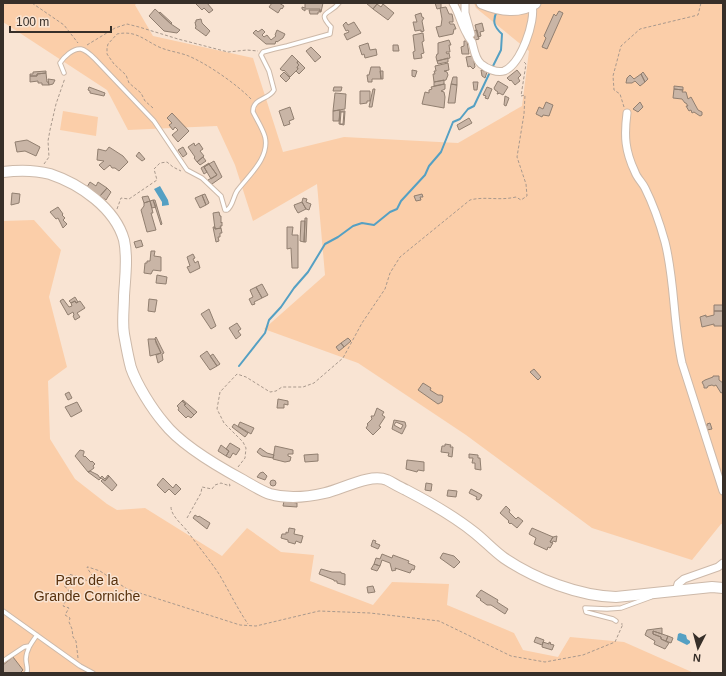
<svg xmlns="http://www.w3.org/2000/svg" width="726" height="676" viewBox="0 0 726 676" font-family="Arial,sans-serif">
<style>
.green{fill:#fbcea9}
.water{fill:#55a0c3}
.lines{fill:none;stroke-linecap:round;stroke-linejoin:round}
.stream{stroke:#55a0c3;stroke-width:2}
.building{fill:#c9b5a6;stroke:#917f70;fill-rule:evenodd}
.service-casing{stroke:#cdb9a9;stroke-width:5.5}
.minor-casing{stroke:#cdb9a9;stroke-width:9}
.secondary-casing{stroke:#cdb9a9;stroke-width:12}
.primary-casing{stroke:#cdb9a9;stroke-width:13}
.path{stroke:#a9998d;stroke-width:1;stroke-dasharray:3 2;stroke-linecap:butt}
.service{stroke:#fff;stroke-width:3.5}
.minor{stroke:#fff;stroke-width:7}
.secondary{stroke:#fff;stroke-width:10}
.primary{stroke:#fff;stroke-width:11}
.labels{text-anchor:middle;stroke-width:3;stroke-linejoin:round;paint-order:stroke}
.park-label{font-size:14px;fill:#57310d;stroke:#f9e4d3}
</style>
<rect width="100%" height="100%" fill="#f9e4d3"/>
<path class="green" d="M3 3H137L135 5 153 36 253 58 283 152 344 137 458 143 522 106 529 51 476 8 474 3H723V524H721L692 560 592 528 466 435 358 363 264 329 325 275 317 184 253 221 235 165 217 126 128 130 107 90 3 22Z
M63 111 98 117 96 136 60 130Z
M34 220 61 250 49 297 67 367 48 381 50 439 75 479 107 504 117 510 145 508 222 556 247 528 281 552 314 555 310 581 373 605 392 582 449 584 447 605 514 633 523 650 558 657 570 637 624 642 694 673H3V221Z"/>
<path class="water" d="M160 186 168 200 169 205 162 206V202L154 189Z
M680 633 686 635 687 639 690 641V643L687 645 677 640 678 634Z"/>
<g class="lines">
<path class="stream" d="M492 68 501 50 502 34C494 27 492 21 497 11
M239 366 265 333 269 320 281 307 294 288 308 272 325 244 338 237 353 226 362 223 374 225 390 212 397 209 401 201 425 175 429 166 441 152 453 122 460 119 468 109 474 106 490 72"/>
</g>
<path class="building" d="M195 3H207L213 10 209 13 204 8 202 10Z
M272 3H279L284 6 282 9 281 8 278 13 269 7Z
M305 3H323L321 12H320V9H305V11L302 9V7L305 8Z
M364 3H376L377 4 373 9 366 3Z
M435 3H441V8L437 9Z
M377 4 381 7 383 4 394 13 388 20 373 9Z
M446 7 449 14H452L453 19V22H449L450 24H454L456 29H454L453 34 439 37 436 27 441 26 442 19 440 8Z
M155 9 171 24 180 30 177 33 164 31 149 16Z
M309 10H320V12H318V14H310Z
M559 11 563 13 547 49 542 47 546 38 544 36 554 14 556 16Z
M160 12 172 23 171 24 159 13Z
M421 13 422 17 424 18 422 21 424 31 421 32V30L415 31 413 22H417L415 15Z
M201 19 202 23 210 31 206 36 195 28 196 27 195 22H196V20Z
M346 22 348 25 354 22 361 33 347 40 344 34 349 32 348 30 346 31 343 25Z
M482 23 484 31 480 32 481 36 478 37 475 25Z
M262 29 265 32 262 35 264 37 267 35 271 40 276 36 275 35 277 30 285 34 283 38 277 42 276 41 275 44H266L253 33 256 30 258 32Z
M477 30 479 39 475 40 472 31Z
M423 33 424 41 422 42 424 53 421 54 422 58 414 59 413 52 415 51 413 35Z
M449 40 451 45H449L450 52H446L447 54 449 53 450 58 437 61 436 57 437 54H438V43Z
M464 41H467L469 54H462L461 47 464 46Z
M368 43 370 50 376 49 377 55 365 58 364 54 362 55 359 46Z
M393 45H398L399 51H393Z
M311 47 321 57 315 62 306 51Z
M292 55 298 61 297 63 299 65 297 67 298 69 290 77 284 70 283 71 280 69Z
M473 56 475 67 473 69 470 66 468 67 466 57Z
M448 58V62L438 64 437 61Z
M298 61 305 68 299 74 296 71 298 69 297 67 299 65 297 63Z
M448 63 449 70 444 71 447 72 448 75 446 80 434 82 433 74H435L434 71H436L435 66Z
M371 67H380L381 79H372V82H368L367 75H369Z
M412 70 417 71 415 77 412 76Z
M481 70 487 72 485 78 482 76Z
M517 70 521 75 518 78 520 81 515 85 511 80 510 81 507 78Z
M46 71V73L37 74V76H30V74H33V72Z
M380 71H383V79H381Z
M284 72 290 78 286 82 280 76Z
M643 72 648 79 645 82 641 74Z
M46 73 47 82H48L49 85H42V83H38V81L30 82V76H37V74Z
M641 74 645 82 640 86 635 81 632 83H626L627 78 630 75 634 79Z
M453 77H457V85L451 84Z
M48 79 55 80 53 84 49 85Z
M444 80V84L434 86V82Z
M498 81 508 87 503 95 499 93 498 94H497L498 92 495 90 494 88Z
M473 82H478L477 90H474Z
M445 84V89L441 91 444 92 445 97 444 108 422 104 425 92 429 93V90L432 89 431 87Z
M451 84 457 85 455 103H448Z
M674 86 683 87V90L674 89Z
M89 87 105 93 104 96 90 93V91L88 90Z
M334 87H342L341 91H333Z
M487 87 492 89 488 99 485 98 486 96 483 95Z
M373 89H375L372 107H369Z
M674 89 683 90 682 92H686L688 99 691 97 698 110 702 112V115L700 116 694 112 692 113 691 110 689 111 686 106H688L686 103H685L682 99 673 98Z
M360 91H370V101H367V103L360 104Z
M335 93 346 94 345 109 333 111Z
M505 96 509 98 506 106 504 105Z
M546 102 553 105 549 116 543 115 542 117 536 114 539 107 543 109Z
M640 102 643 107 638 112 633 109Z
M290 107 294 119 289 121 290 124 284 126 279 111Z
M340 110 339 121H333V111Z
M340 111H345L344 125 339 124ZM341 112H344L343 124H340Z
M172 113 189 131 178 142 172 135 178 130 175 127 173 130 169 125 172 123 167 118Z
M469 118 472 123 459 130 457 125Z
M27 140 40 147 36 156 25 151 17 152 15 142Z
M194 143 195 146 199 143 203 149 200 151 204 156 197 162 194 158 195 157 188 147Z
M109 147 123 156 128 162 119 171 115 168H112L110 165 104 170 99 165 104 161 97 160 98 149 106 151Z
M183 147 187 154 183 157 178 150Z
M139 152 145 159 142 161 136 156Z
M203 157 206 161 200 165 197 162Z
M214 161 222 177 212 184 208 180 217 175 209 164Z
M209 163V164L204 167 207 172 204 174 201 168Z
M209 164 217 175 211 179 204 167Z
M90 182 96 186 98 182 107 188 100 196 87 187Z
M107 188 111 192 106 200 100 196Z
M12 193 20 194 19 203 11 205Z
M205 194 209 203 206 205 202 195Z
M422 194 423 197H420L421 200 416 201 414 196Z
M202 195 206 205 200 208 195 198Z
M148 196 150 201 144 203 142 197Z
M303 198 307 199 306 202 311 204 309 210 306 209 302 202Z
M153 200H155L162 224 161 225Z
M153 200 156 207 152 208 150 201Z
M150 201 153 213H151L156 230 147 232 141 210 144 206V203Z
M302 202 306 209 298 213 295 208 294 205Z
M58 207 63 214 62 215 65 218 63 220 67 224 63 228 58 218 56 219 50 212Z
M219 212 220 216H221V223L222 222V226H220L221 228 215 229 213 213Z
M305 218H307L306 242H304Z
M301 221H305L304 242 300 241Z
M213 227H215V229L221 228 222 233H220V237H218L219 241 216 242Z
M287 227H293L292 235H298V268H292L291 248 287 249Z
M141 240 143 246 136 248 134 242Z
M151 251H155L154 256 161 257V271L153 270 151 274 144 273 145 263H147V261H150Z
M193 254 195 258 193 259 195 263 198 261 200 268 190 273 187 267 190 266 187 257Z
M157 275 167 277 166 284 156 283Z
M262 284 268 295 262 298 256 287Z
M256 287 262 298 254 302 255 304 252 305 249 299 253 297 250 290Z
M75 297 78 302 76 303 75 301 71 303 69 301Z
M63 299 69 307 72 306 71 303 75 301 76 303 80 301 85 308 77 313 80 317 75 320 73 316 74 315 73 312 68 315 60 301Z
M149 299 157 300 155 312 148 311Z
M714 305H723V311H714Z
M209 309 216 326 211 329 201 314Z
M714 311H723V326H714V324L702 327 700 317 706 315V317L714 315Z
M237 323 241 329 238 331 241 335 236 339 229 328Z
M156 337 164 353 162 354 163 360 158 363 156 355 161 353 156 343 155 338Z
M348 338 351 341 344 347 341 343Z
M148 339H155L161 353 150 356Z
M341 343 344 347 339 351 336 347Z
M207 351 217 366 210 370 200 356Z
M213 354 220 364 217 366 210 356Z
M534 369 541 377 538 380 530 372Z
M713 376H719V380L723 383V392L721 393 716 385 714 386 712 385 708 386 707 388H704V386L702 382 705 380 713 377Z
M423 383 431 388 430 390 438 395H441L443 396 442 402 438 404 418 390Z
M69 392 72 398 68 400 65 394Z
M278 399 288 401V405L284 404V408H277Z
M183 400 197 412 194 415 184 405 186 404 182 401Z
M182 401 186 404 184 405 194 415 191 418 188 416 186 418 178 410 179 408 177 406Z
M77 402 82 411 71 417 65 407Z
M377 408 384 412 382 415 385 417 379 426 381 427 373 435 366 428 368 425 367 424 372 419 371 416H374Z
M394 420 405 422 406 426 402 434 392 429ZM396 422 403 425 401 429 394 425Z
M240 422 254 428 251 434 238 426Z
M710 423 712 429 707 430 706 426H707V424Z
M234 424 248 433 245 437 232 427Z
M230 443 240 449 236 455 233 453 230 458 226 456 229 451 226 449Z
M445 444 451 445 450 447H453L452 457 448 456 449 453 441 452 442 446H445Z
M221 445 229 451 226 456 218 451Z
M275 446 293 450V454H288V456L291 457 290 461 285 462 273 459Z
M260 448 267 453 274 455 273 458 262 456 257 452Z
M80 450 84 451V453L83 455 84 457 85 456 91 462 92 461 95 464 93 466 94 468 90 471 88 472 75 456Z
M318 454V461L305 462 304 455Z
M469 454 478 455V458H480L481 470 475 469V463H472L473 458H469Z
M407 460 424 462V471L418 470 417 472 406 469Z
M90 471 98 475 100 478 102 476 105 479 108 475 109 476 105 481 101 478 99 480 88 472Z
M263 472 267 476 265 480 257 477 260 473Z
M109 476 117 485 112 491 101 481 103 479 105 481Z
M163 478 173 488 176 484 181 489 175 495 169 489 165 493 157 485Z
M270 483a3 3 0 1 1 6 0a3 3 0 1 1-6 0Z
M426 483 432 484 431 491 425 490Z
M471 489 482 495 480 499 478 500 476 499 477 497 469 493Z
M448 490 457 491 456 497 447 496Z
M284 501 297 503V507L283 506Z
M506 506 510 510 509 512 516 519 518 517 523 521 517 528 511 523 510 524 508 522 509 521 500 513Z
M195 515 198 517 199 516 210 523 207 529 193 518Z
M289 528 295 529 294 534 303 536 301 543 296 541 295 544 288 542V540L281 538 282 534H286V532L288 533Z
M532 528 553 537 550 542 553 543 550 548 548 547 547 550 534 544 536 538 529 534Z
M557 536 556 542 553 541 552 543 550 542 553 537Z
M373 540 376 541 375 543 380 545 378 549 371 546Z
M443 553 454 556 460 562 454 568 440 558Z
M382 554 392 558 393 555 409 561 408 563 415 566 414 570 412 569 410 573 395 568 396 570 392 571 390 563 382 560 380 566 374 564 376 558 380 559Z
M374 564 380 566 377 571 371 569Z
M321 569 332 572H341V573L345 574V585L337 583V581H334V580L319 574Z
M373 586 375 592 368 593 367 587Z
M481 590 498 600 497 602 508 609 505 614 491 605H487L480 600 481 599 476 596Z
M662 628V634L653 631V634L661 637V639L669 643 665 649 654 644 655 641 645 635 647 630Z
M653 631 668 636 666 641 661 639V637L653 634Z
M668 636 673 638 671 643 666 641Z
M536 637 544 640 542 645 534 642Z
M543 642 549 644V642L551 643 550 644 554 645 552 650 542 647Z
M13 657 23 670 20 673H3V665Z"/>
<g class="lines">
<defs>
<path id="service" d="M64 73 60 63C64 57 73 48 81 49 86 50 91 55 95 59L154 121 187 170 202 178 221 196 225 210H227C233 206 233 197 237 191 248 176 270 158 265 137 263 129 257 120 253 112 252 98 269 100 274 90L269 71 261 55 263 52 274 49 287 46 330 34 331 27C316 11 330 15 339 3
M3 611 80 666 93 673
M616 621 613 619 586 612 585 608 607 609 621 608 651 597
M3 661 24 647 29 646
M26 673 27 672C28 667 26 664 26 659 26 650 32 642 37 635"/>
<path id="minor" d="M453 3C459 13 461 24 467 34 468 37 470 39 472 42 474 49 475 59 481 64 487 69 497 73 504 71 521 64 536 21 532 5
M465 3V13L471 34
M627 113C624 136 625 151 635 172 637 178 642 182 645 188 653 204 660 224 665 242 675 281 673 323 682 363L723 491
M676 591 678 584 684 579 718 567 723 563"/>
<path id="secondary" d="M3 172C18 170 35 170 50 174 80 184 115 208 124 240 128 258 125 278 124 296 124 308 122 322 124 334 126 345 128 357 131 368 137 385 152 409 164 423 181 445 219 467 243 480 252 485 261 491 270 494 288 499 308 497 325 493 343 489 370 473 387 480 393 483 399 487 406 490 429 502 454 516 475 533 485 541 494 551 504 558 535 579 579 596 616 597L712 587 723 588"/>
<path id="primary" d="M482 3C499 10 519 13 535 3"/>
</defs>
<use href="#service" class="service-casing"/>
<use href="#minor" class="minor-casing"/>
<use href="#secondary" class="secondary-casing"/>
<use href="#primary" class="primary-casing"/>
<path class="path" d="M32 3 64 25 78 43
M87 45 115 28 127 24 139 27 178 39 228 52 247 50 258 51
M624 107 620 94 614 90 613 76 621 46 640 29 698 15 701 3
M153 108 145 101 141 93 129 83 126 75 114 64 107 54V48L108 44 117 34C136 30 144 40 159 47 168 51 177 52 186 55 205 62 238 85 252 100
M44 164 49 157 48 141 50 130 56 104 65 78
M117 209 121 198 129 199 157 180 154 169 160 163 167 162 173 167 181 171
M238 467 245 458 246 448 243 442 224 423 217 409 220 392 237 374 246 377 270 392 276 391 282 387H303L314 383 343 358 362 323 385 289 390 273 400 257 470 200C485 196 499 201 516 197L521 200 527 196 526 184 517 157 524 114 525 95 521 96 526 64 524 62
M171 507C171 516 183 525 188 532 198 546 209 559 219 574 229 591 237 608 248 624
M187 518 201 493 202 487 212 489 215 485 221 483 230 486 229 482
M78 658 76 641 73 637 72 629 69 622 70 618 65 615 69 608 63 606 66 600 59 594 62 592 65 594 69 593 68 589 64 586 69 584V574L84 579 99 587 100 585C96 579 90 574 87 567H88L100 571 127 589 240 625 256 626 319 611 370 613 439 621 511 656 545 662 583 655 615 642 623 624H621"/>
<use href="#service" class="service"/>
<use href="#minor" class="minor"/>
<use href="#secondary" class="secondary"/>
<use href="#primary" class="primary"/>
</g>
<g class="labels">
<g class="park-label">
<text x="87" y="585">Parc de la<tspan x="87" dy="16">Grande Corniche</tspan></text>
</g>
</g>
<rect width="726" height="676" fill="none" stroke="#372f29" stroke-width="8"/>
<g transform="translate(698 648) rotate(186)" stroke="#f9e4d3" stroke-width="3" paint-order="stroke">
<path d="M0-3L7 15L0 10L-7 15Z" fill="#372f29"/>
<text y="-6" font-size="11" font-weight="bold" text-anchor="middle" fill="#372f29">N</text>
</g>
<path d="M10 26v6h101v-6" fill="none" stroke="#372f29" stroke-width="2"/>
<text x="16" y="26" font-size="12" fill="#372f29" stroke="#f9e4d3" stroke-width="3" paint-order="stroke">100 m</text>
</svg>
